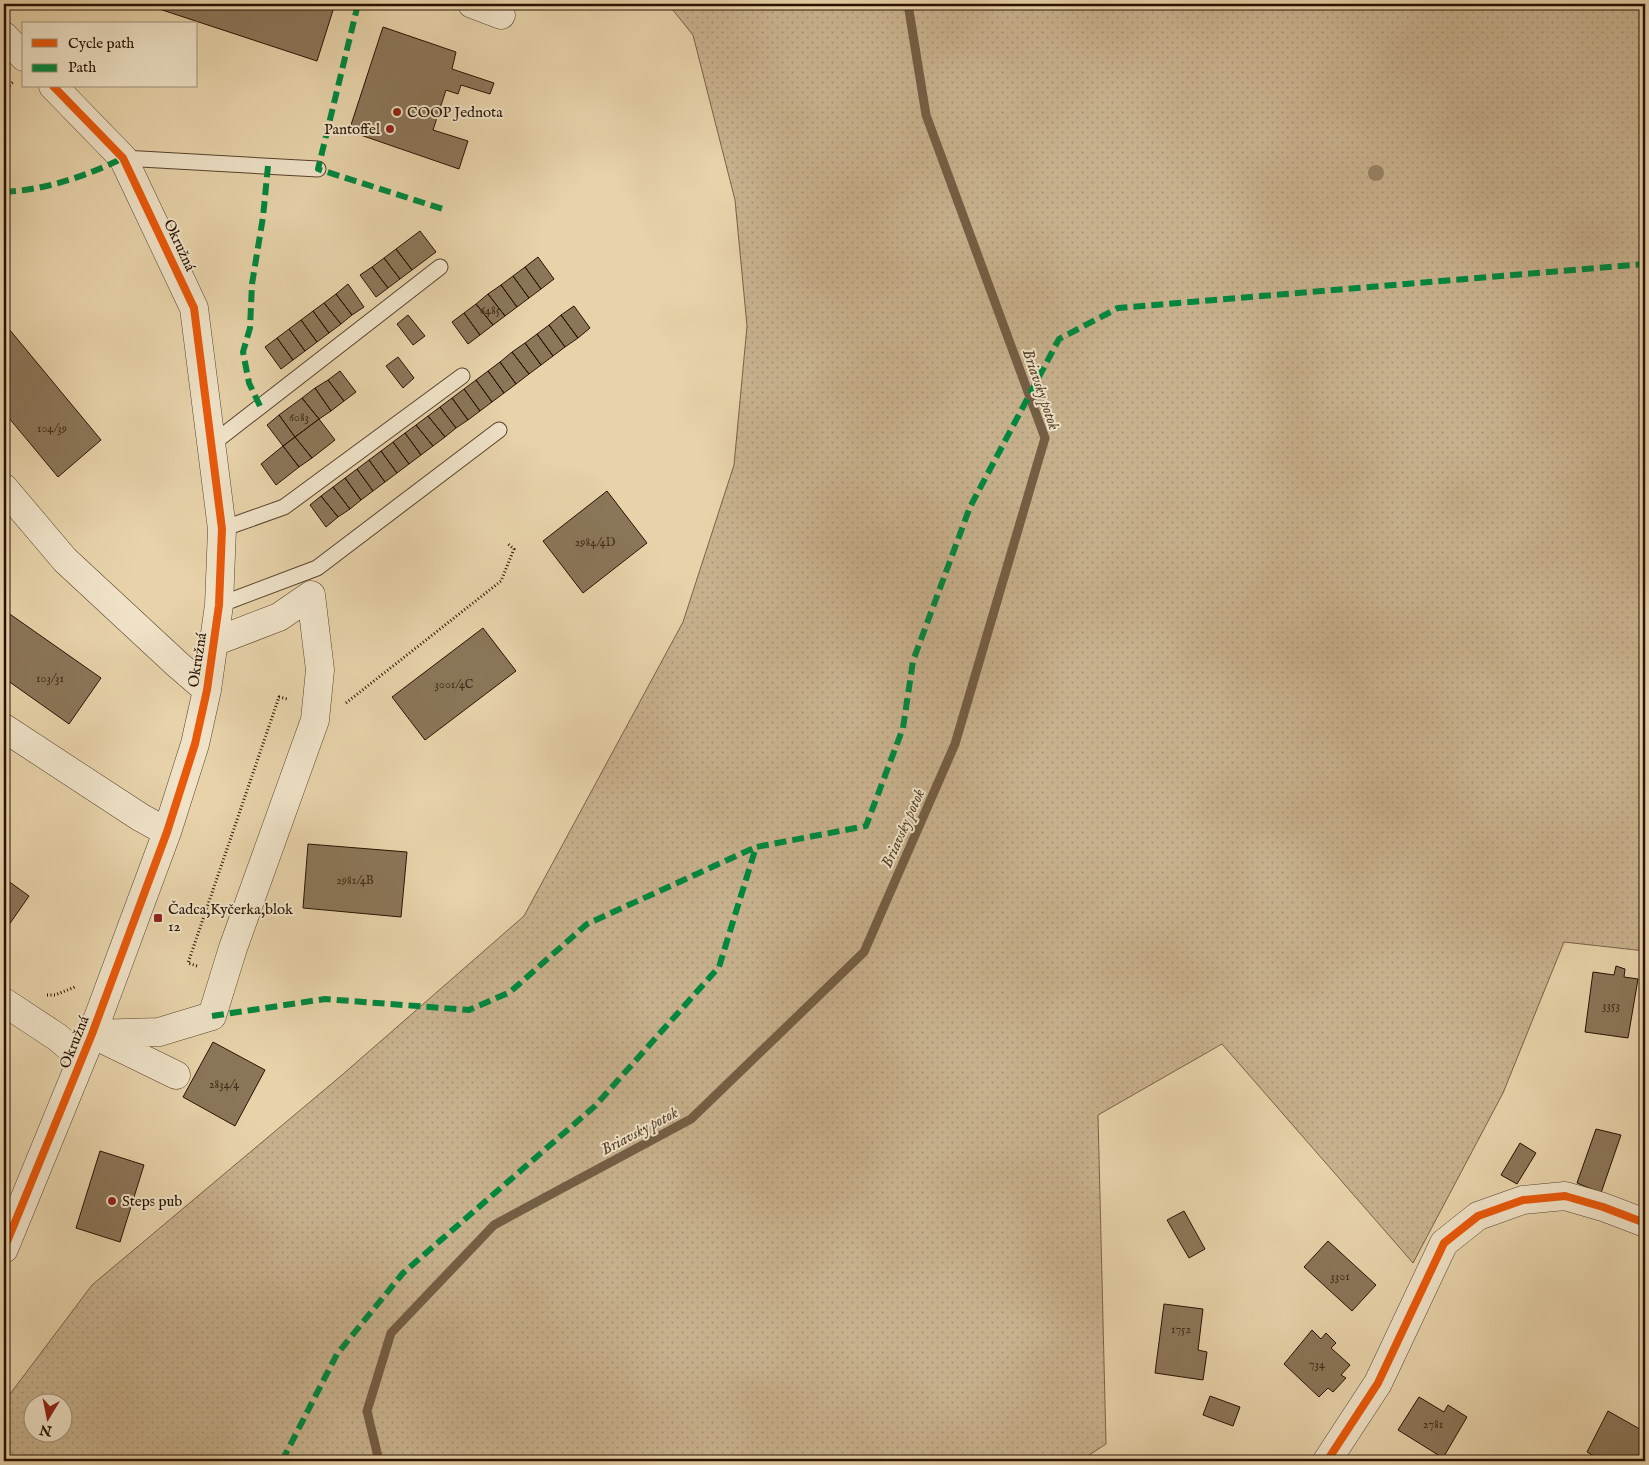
<svg xmlns="http://www.w3.org/2000/svg" width="1649" height="1465" viewBox="0 0 1649 1465" font-family="'IM FELL English',serif">
<style>
.grass{fill:url(#grass-dots);stroke:#786248;fill-rule:evenodd}
.lines{fill:none;stroke-linecap:round;stroke-linejoin:round}
.stream{stroke:#745e44;stroke-width:9}
.building{fill:#8b7659;stroke:#281202}
.lane-casing{stroke:#58422c;stroke-width:17}
.street-casing{stroke:#58422c;stroke-width:29}
.path{stroke:#281202;stroke-width:3;stroke-dasharray:1 2.5;stroke-linecap:butt}
.lane{stroke:#efe2c7;stroke-width:15}
.street{stroke:#efe2c7;stroke-width:28}
.quiet{stroke:#00873e;stroke-width:6;stroke-dasharray:12 6;stroke-linecap:butt}
.cycleway-casing{stroke:#efe2c7;stroke-width:11}
.cycleway{stroke:#e8590c;stroke-width:8}
.tree{fill:#988364}
.poi-dot{fill:#8f2418;stroke:#efe2c7;stroke-width:2}
.labels{text-anchor:middle;stroke-width:4;stroke-linejoin:round;paint-order:stroke}
.number-label{font-size:12px;fill:#412b18}
.poi-label{font-size:15px;fill:#281202;stroke:#efe2c7;text-anchor:start}
.street-label{font-size:15px;fill:#281202;stroke:#efe2c7}
.water-label{font-size:16px;font-style:italic;fill:#5a452e;stroke:#efe2c7}
</style>
<defs>
<pattern id="grass-dots" width="8" height="8" patternUnits="userSpaceOnUse" patternTransform="scale(1.25)"><rect width="8" height="8" fill="#c7b18d"/><path d="M2 2h.1M6 6h.1" fill="none" stroke="#ab9778" stroke-width="1.8" stroke-linecap="round"/></pattern>
</defs>
<rect width="100%" height="100%" fill="#e7d2a9"/>
<filter id="stains"><feTurbulence type="fractalNoise" baseFrequency=".004" numOctaves="4"/><feColorMatrix values="0 0 0 0 .2 0 0 0 0 .09 0 0 0 0 .02 0 0 0 .5 -.17"/></filter>
<radialGradient id="worn" r=".72"><stop offset=".6" stop-color="#630" stop-opacity="0"/><stop offset="1" stop-color="#630" stop-opacity=".3"/></radialGradient>
<path class="grass" d="M668 4H1645V951L1564 942 1503 1093 1413 1263 1222 1044 1098 1115 1106 1444 1080 1461H4V1402L92 1285 342 1075 524 916 683 622 734 465 747 326 735 200 693 35ZM62 1402V1432H32V1402Z"/>
<g class="lines">
<path class="stream" d="M379 1461 367 1411 391 1333 494 1225 691 1119 864 952 955 744 1045 438 926 115 908 4"/>
</g>
<path class="building" d="M144 4H322L334 7 317 61Z
M383 27 456 52 452 69 494 83 490 94 461 85 458 94 446 90 433 130 468 141 459 169 349 131Z
M420 231 436 252 412 270 396 249Z
M396 249 412 270 400 279 384 258Z
M538 257 554 279 541 289 525 267Z
M384 258 400 279 388 288 372 267Z
M372 267 388 288 376 297 360 275Z
M525 267 541 289 529 298 513 276Z
M513 276 529 298 517 307 501 285Z
M348 284 364 307 352 315 336 294Z
M501 285 517 307 505 316 488 294Z
M336 294 352 315 341 324 324 303Z
M488 294 505 316 493 325 476 304Z
M324 303 341 324 329 333 313 311Z
M476 304 493 325 480 335 464 313Z
M574 306 590 328 578 338 561 315Z
M313 311 329 333 317 342 301 320Z
M464 313 480 335 468 344 452 322Z
M408 315 425 336 413 345 397 324Z
M561 315 578 338 565 347 549 325Z
M301 320 317 342 305 351 289 329Z
M4 323 101 440 58 477 4 412Z
M549 325 565 347 553 356 537 334Z
M289 329 305 351 293 360 277 338Z
M537 334 553 356 541 365 525 343Z
M277 338 293 360 281 369 265 347Z
M525 343 541 365 529 374 512 352Z
M512 352 529 374 516 384 500 362Z
M398 357 414 378 403 388 386 366Z
M500 362 516 384 504 393 488 371Z
M340 371 356 392 344 401 328 380Z
M488 371 504 393 492 402 476 380Z
M328 380 344 401 331 411 315 388Z
M476 380 492 402 480 411 464 389Z
M315 388 331 411 319 419 302 398Z
M464 389 480 411 468 420 452 398Z
M302 398 319 419 295 437 279 415Z
M452 398 468 420 456 428 440 407Z
M440 407 456 428 445 437 428 416Z
M279 415 295 437 283 446 267 425Z
M428 416 445 437 433 446 416 425Z
M319 419 335 440 312 458 295 437Z
M416 425 433 446 421 455 405 433Z
M405 433 421 455 409 464 393 442Z
M295 437 312 458 299 467 283 446Z
M393 442 409 464 397 473 381 451Z
M283 446 299 467 276 485 261 464Z
M381 451 397 473 385 482 369 460Z
M369 460 385 482 373 491 357 469Z
M357 469 373 491 361 500 345 478Z
M345 478 361 500 350 509 333 487Z
M333 487 350 509 338 517 321 496Z
M607 491 647 543 583 593 543 541Z
M321 496 338 517 326 527 310 505Z
M4 610 101 678 69 724 4 678Z
M483 628 516 671 425 740 392 697Z
M308 844 407 852 401 917 303 908Z
M4 878 29 896 4 932Z
M1616 966 1625 969 1624 977 1638 979 1628 1038 1585 1032 1593 972 1614 975Z
M213 1042 265 1070 235 1126 183 1097Z
M1596 1129 1621 1135 1601 1193 1577 1183Z
M1520 1143 1536 1153 1517 1184 1501 1175Z
M100 1151 144 1165 120 1242 76 1228Z
M1184 1211 1205 1249 1189 1258 1167 1220Z
M1328 1241 1376 1285 1352 1311 1304 1267Z
M1164 1304 1203 1309 1198 1350 1207 1352 1203 1380 1155 1373Z
M1312 1330 1321 1339 1326 1333 1336 1343 1331 1348 1350 1365 1341 1375 1346 1378 1333 1392 1328 1388 1319 1397 1284 1364Z
M1210 1396 1240 1407 1233 1426 1203 1415Z
M1419 1397 1444 1412 1448 1405 1467 1417 1443 1458 1398 1430Z
M1608 1411 1645 1432V1461H1603L1587 1452Z"/>
<g class="lines">
<defs>
<path id="lane" d="M123 158 318 169
M212 444 440 267
M222 529 284 507 462 376
M219 605 317 568 499 430"/>
<path id="street" d="M472 4 501 15
M4 36 24 57
M4 488 65 560 177 664 207 690
M4 728 140 817 167 832
M4 1002 57 1037 82 1058
M92 1034 159 1032 212 1016 233 948 315 720 320 670 311 595 279 617 214 642
M96 1036 176 1075
M4 1249 92 1034 167 832 195 744 207 690 219 605 222 529 194 308 123 158 53 86
M1327 1461 1378 1383 1444 1243 1478 1216 1523 1200 1565 1196 1603 1207 1645 1223"/>
</defs>
<use href="#lane" class="lane-casing"/>
<use href="#street" class="street-casing"/>
<path class="path" d="M4 90 13 82
M346 703 501 581 514 549 508 544
M197 966 188 963 279 697 287 699
M47 995H55L75 987"/>
<use href="#lane" class="lane"/>
<use href="#street" class="street"/>
<path class="quiet" d="M358 4 318 169 446 210
M4 192C45 190 87 176 123 158
M260 406 249 383 243 352 250 328 252 284 263 217 268 166
M212 1016 325 999 469 1010 510 992 587 924 756 847
M282 1461 337 1354 403 1273 595 1106 719 967 756 847 866 826 903 728 913 661 970 507 1059 339 1118 308 1645 264"/>
<defs>
<path id="cycleway" d="M4 1249 92 1034 167 832 195 744 207 690 219 605 222 529 194 308 123 158 53 86
M1327 1461 1378 1383 1444 1243 1478 1216 1523 1200 1565 1196 1603 1207 1645 1223"/>
</defs>
<use href="#cycleway" class="cycleway-casing"/>
<use href="#cycleway" class="cycleway"/>
</g>
<circle class="tree" cx="1376" cy="173" r="8"/>
<g class="poi-dot">
<circle cx="397" cy="112" r="5"/>
<circle cx="390" cy="129" r="5"/>
<rect x="153" y="913" width="10" height="10" rx="2.5"/>
<circle cx="112" cy="1201" r="5"/>
</g>
<g class="labels">
<g class="number-label">
<text x="490" y="314">6485</text>
<text x="299" y="421">6083</text>
<text x="52" y="432">104/39</text>
<text x="595" y="546">2984/4D</text>
<text x="50" y="682">103/31</text>
<text x="454" y="688">3001/4C</text>
<text x="355" y="884">2981/4B</text>
<text x="1611" y="1009">3353</text>
<text x="224" y="1088">2834/4</text>
<text x="1340" y="1280">3301</text>
<text x="1181" y="1333">1752</text>
<text x="1317" y="1368">734</text>
<text x="1433" y="1428">2781</text>
</g>
<g class="poi-label">
<text x="407" y="117">COOP Jednota</text>
<text x="380" y="134" text-anchor="end">Pantoffel</text>
<text x="168" y="914">Čadca,Kyčerka,blok<tspan x="168" dy="17">12</tspan></text>
<text x="122" y="1206">Steps pub</text>
</g>
<g class="street-label">
<text transform="translate(180 245) rotate(65)" y="5">Okružná</text>
<text transform="translate(197 660) rotate(-81)" y="5">Okružná</text>
<text transform="translate(74 1042) rotate(-68)" y="5">Okružná</text>
</g>
<g class="water-label">
<text transform="translate(1042 389) rotate(71)" y="6">Briavsky potok</text>
<text transform="translate(902 828) rotate(-66)" y="6">Briavsky potok</text>
<text transform="translate(639 1130) rotate(-28)" y="6">Briavsky potok</text>
</g>
</g>
<rect width="1649" height="1465" fill="none" stroke="#e7d2a9" stroke-width="20"/>
<rect x="5" y="5" width="1639" height="1455" fill="none" stroke="#281202" stroke-width="2.5"/>
<rect x="10" y="10" width="1629" height="1445" fill="none" stroke="#281202"/>
<rect x="22" y="22" width="175" height="65" fill="#efe2c7" stroke="#9f8f78"/>
<rect x="32" y="39" width="25" height="8" fill="#e8590c" stroke="#9f8f78"/>
<text x="68" y="48" font-size="15" fill="#281202">Cycle path</text>
<rect x="32" y="64" width="25" height="8" fill="#00873e" stroke="#9f8f78"/>
<text x="68" y="72" font-size="15" fill="#281202">Path</text>
<g transform="translate(48 1418) rotate(190)"><circle r="24" fill="#efe2c7" stroke="#9f8f78"/>
<path d="M0-4L9 19L0 12L-9 19Z" fill="#8f2418"/>
<text y="-8" font-size="14" font-weight="bold" text-anchor="middle" fill="#281202">N</text>
</g>
<rect width="100%" height="100%" filter="url(#stains)"/>
<rect width="100%" height="100%" fill="url(#worn)"/>
</svg>
